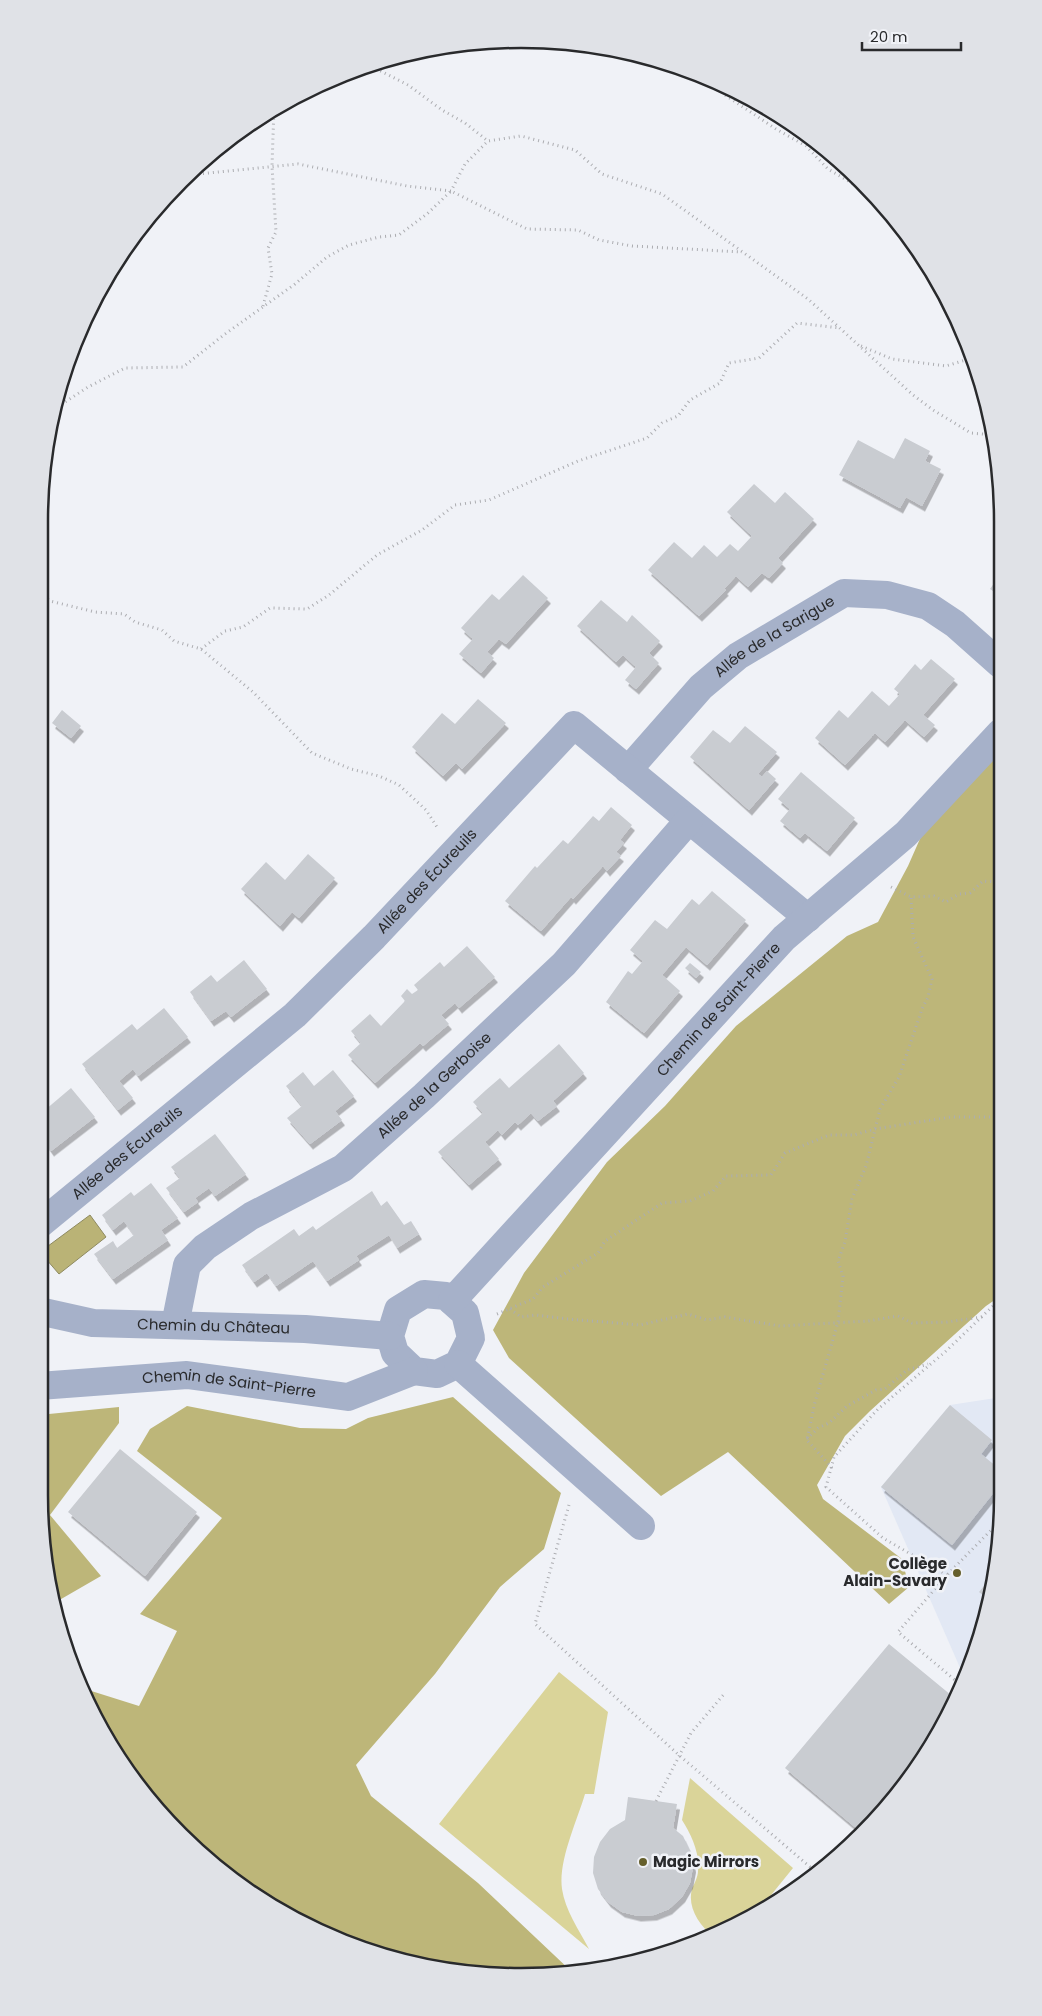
<svg xmlns="http://www.w3.org/2000/svg" width="1042" height="2016" viewBox="0 0 1042 2016" font-family="Poppins,sans-serif">
<style>
.built{fill:#e2e8f4}
.green{fill:#dad499}
.forest{fill:#bdb679}
.water{fill:#bab376;stroke:#8e8a60}
.building{fill:#c9ccd1;filter:url(#shadow)}
.lines{fill:none;stroke-linecap:round;stroke-linejoin:round}
.path{stroke:#acadb1;stroke-width:3;stroke-dasharray:1 4;stroke-linecap:butt}
.minor{stroke:#a6b1c9;stroke-width:28}
.poi-dot{fill:#655f2c;stroke:#f0f2f7;stroke-width:2}
.labels{text-anchor:middle;stroke-width:5;stroke-linejoin:round;paint-order:stroke}
.street-label{font-size:15px;fill:#292a2c;stroke:#f0f2f7}
.poi-label{font-size:15px;font-weight:bold;fill:#292a2c;stroke:#f0f2f7;text-anchor:end}
.rim{fill:none;stroke:#292a2c;stroke-width:2.5}
</style>
<defs>
<filter id="shadow"><feDropShadow dx="3" dy="5.5" stdDeviation="0" flood-color="#0004"/></filter>
</defs>
<rect width="100%" height="100%" fill="#f0f2f7"/>
<path class="built" d="M1002 1397V1526L987 1620 966 1674 961 1670 881 1487 950 1405Z"/>
<path class="green" d="M559 1672 608 1712 594 1794H585C577 1821 558 1861 562 1889 565 1910 579 1930 589 1949L439 1824Z
M690 1778 793 1868 763 1905 713 1936C699 1925 687 1907 692 1889 694 1884 698 1877 698 1871 700 1853 691 1834 682 1820Z"/>
<path class="forest" d="M1000 742 1002 1295 986 1306 870 1411 845 1436 817 1485 823 1499 902 1559 909 1587 889 1604 728 1452 661 1496 509 1358 493 1330 524 1273 607 1162 665 1106 736 1026 847 936 878 922 908 866 923 832Z
M453 1397 561 1493 544 1549 500 1587 435 1674 356 1765 371 1796 478 1883 572 1972 553 1976 396 1961 253 1896 139 1789 85 1689 139 1706 177 1631 140 1614 222 1518 137 1451 150 1429 187 1406 300 1428 346 1429 368 1418Z
M119 1407V1423L50 1515 101 1576 56 1602 39 1495V1415Z"/>
<path class="water" d="M90 1215 106 1237 59 1274 40 1252Z"/>
<path class="building" d="M905 438 930 451 925 461 941 469 922 506 906 497 900 508 839 475 858 440 894 459Z
M754 484 775 503 785 492 814 519 778 558 783 563 769 578 762 573 748 587 736 576 724 589 726 590 699 616 648 570 674 542 692 558 704 545 717 557 730 544 738 551 752 536 727 512Z
M523 575 548 598 506 644 499 639 487 652 494 658 481 673 459 654 473 639 461 628 492 594 499 600Z
M999 576V595L990 589Z
M601 600 627 622 632 615 660 641 649 653 659 663 636 689 625 680 636 667 623 655 616 662 577 626Z
M931 659 955 679 923 715 935 725 924 737 905 720 885 742 875 733 845 765 815 738 839 710 848 718 872 691 889 706 900 694 894 689 915 664 921 670Z
M478 699 506 723 462 769 456 763 443 776 412 747 442 713 455 724Z
M62 710 81 726 71 738 52 723Z
M745 726 777 752 758 774 762 777 767 771 776 779 749 810 690 757 713 730 730 743Z
M801 772 855 818 827 851 805 833 800 838 780 821 790 809 778 799Z
M611 807 632 825 620 840 624 843 616 852 621 856 607 871 603 866 573 899 571 897 541 931 505 901 535 866 537 868 563 840 568 844 593 816 599 821Z
M308 854 335 878 299 918 292 912 280 926 241 889 266 862 285 880Z
M712 891 746 920 707 965 686 947 662 975 680 991 644 1033 606 1002 628 971 632 974 643 961 630 950 655 920 667 929 692 899 699 905Z
M467 946 495 977 459 1008 455 1003 441 1015 449 1024 423 1046 420 1043 375 1083 348 1055 361 1043 351 1031 370 1014 381 1026 405 1001 401 996 407 989 412 994 418 990 414 985 440 962 444 967Z
M244 960 267 989 231 1017 226 1011 211 1021 190 992 211 975 217 982Z
M690 963 701 972 696 978 685 968Z
M164 1008 188 1037 138 1076 133 1069 119 1081 133 1098 118 1110 82 1064 132 1024 137 1030Z
M559 1044 584 1073 553 1101 557 1106 538 1121 531 1113 518 1125 515 1122 502 1135 498 1130 485 1142 499 1159 469 1185 438 1152 483 1113 473 1102 486 1090 500 1078 509 1088Z
M333 1070 354 1096 335 1111 342 1120 310 1144 287 1118 302 1106 286 1086 303 1072 314 1086Z
M71 1088 95 1117 51 1151 46 1144 39 1149V1103L45 1110Z
M215 1134 246 1174 215 1196 209 1188 195 1198 198 1202 184 1212 166 1188 180 1178 171 1167Z
M39 1162 44 1168 39 1172Z
M151 1183 178 1218 161 1230 168 1240 113 1279 94 1254 113 1241 117 1248 134 1235 124 1221 113 1230 102 1215 131 1192 134 1196Z
M372 1191 381 1206 387 1201 404 1225 411 1221 419 1234 397 1248 389 1235 356 1256 359 1260 327 1281 313 1261 276 1286 267 1273 254 1282 242 1265 294 1229 299 1236 313 1226 316 1230Z
M950 1405 992 1440 981 1454 1002 1471V1497L995 1491 952 1545 881 1487Z
M120 1449 197 1512 145 1576 68 1512Z
M994 1574V1576L990 1601 979 1592Z
M889 1644 957 1700 953 1709 903 1789 862 1833 785 1768Z
M973 1656 966 1674 961 1670Z
M628 1797 677 1804 673 1828 683 1836 690 1851 693 1867 690 1883 682 1897 669 1909 654 1915 638 1916 622 1912 608 1902 598 1889 593 1873 594 1857 600 1842 610 1829 625 1820Z"/>
<g class="lines">
<path class="path" d="M367 64 408 85 442 110 465 123 488 141
M707 78 725 95 776 129 806 146 828 169 874 196
M188 175 298 164 407 186 451 191 465 164 488 141 521 136 575 150 602 174 662 194 808 299 913 395 933 410 971 433 993 435
M263 306 272 274 268 248 276 232 272 166 274 108
M861 346 892 359 946 366 972 358
M53 410 88 387 125 368 183 367 225 334 295 284 327 257 349 245 379 237 399 235 427 214 451 191 527 229 578 230 599 240 632 246 742 252
M40 593 50 601 95 612 124 614 135 622 162 630 174 641 201 649 253 692 312 753 351 769 379 776 399 785 426 810 437 827
M201 649 225 631 243 627 270 608 307 609 329 595 377 555 422 530 455 505 489 500 578 461 647 438 662 423 678 416 690 400 720 383 729 363 759 358 797 323 840 328
M891 887 911 897 934 896 946 902 959 894 970 893 983 881 1000 882
M510 1309 521 1317 536 1315 567 1319 640 1325 688 1314 707 1320 725 1317 780 1326 868 1321 898 1316 912 1323 947 1322 982 1317
M497 1314 533 1299 543 1287 598 1253 605 1241 662 1203 690 1201 713 1191 726 1176 771 1175 785 1153 829 1135H854L875 1129 951 1117H1001
M807 1439 818 1428 829 1423 847 1406 876 1390 885 1389 907 1370 928 1364
M832 1468 807 1440 815 1402 838 1322 843 1276 838 1261 845 1242 852 1199 866 1166 880 1109 899 1077 922 1009 928 997 932 979 913 937 911 897
M569 1505 535 1624 680 1756 816 1872
M947 1575 883 1538 826 1487 834 1457 878 1409 945 1352 993 1306 1002 1301
M962 1686 898 1632 947 1575 1002 1519
M656 1801 691 1733 725 1693"/>
<g class="minor">
<path id="s1" d="M628 770 701 687 738 656 844 593 887 595 928 606 955 624 1000 664"/>
<path id="s2" d="M39 1225 295 1015 374 937 574 725 808 918"/>
<path d="M424 1294 446 1296 465 1313 471 1338 458 1364 437 1374 414 1371 395 1353 390 1336 398 1310Z"/>
<path id="s3" d="M452 1301 784 938 906 834 1000 733"/>
<path id="s4" d="M39 1311 93 1323 305 1329 390 1336"/>
<path id="s5" d="M175 1325 187 1265 205 1247 251 1216 343 1168 424 1096 564 964 689 820"/>
<path d="M458 1364 641 1526"/>
<path id="s6" d="M39 1386 187 1375 348 1397 414 1371"/>
</g>
</g>
<g class="poi-dot">
<circle cx="957" cy="1573" r="5"/>
<circle cx="643" cy="1862" r="5"/>
</g>
<g class="labels">
<g class="street-label">
<text dy="5" stroke="none"><textPath href="#s1" startOffset="200">Allée de la Sarigue</textPath></text>
<text dy="5" stroke="none"><textPath href="#s2" startOffset="519">Allée des Écureuils</textPath></text>
<text dy="5" stroke="none"><textPath href="#s3" startOffset="395">Chemin de Saint-Pierre</textPath></text>
<text dy="5" stroke="none"><textPath href="#s5" startOffset="369">Allée de la Gerboise</textPath></text>
<text dy="5" stroke="none"><textPath href="#s2" startOffset="114">Allée des Écureuils</textPath></text>
<text dy="5" stroke="none"><textPath href="#s4" startOffset="176">Chemin du Château</textPath></text>
<text dy="5" stroke="none"><textPath href="#s6" startOffset="191">Chemin de Saint-Pierre</textPath></text>
</g>
<g class="poi-label">
<text x="947" y="1569">Collège<tspan x="947" dy="17">Alain-Savary</tspan></text>
<text x="653" y="1867" text-anchor="start">Magic Mirrors</text>
</g>
</g>
<path d="M0 0H1042V2016H0ZM521 48H521A473 473 0 0 1 994 521V1495A473 473 0 0 1 521 1968H521A473 473 0 0 1 48 1495V521A473 473 0 0 1 521 48Z" fill="#e0e2e7" fill-rule="evenodd"/>
<path class="rim" d="M521 48H521A473 473 0 0 1 994 521V1495A473 473 0 0 1 521 1968H521A473 473 0 0 1 48 1495V521A473 473 0 0 1 521 48Z"/>
<path d="M862 42v8h99v-8" fill="none" stroke="#292a2c" stroke-width="2.5"/>
<text x="870" y="42" font-size="15" fill="#292a2c" stroke="#f0f2f7" stroke-width="4" paint-order="stroke">20 m</text>
</svg>
